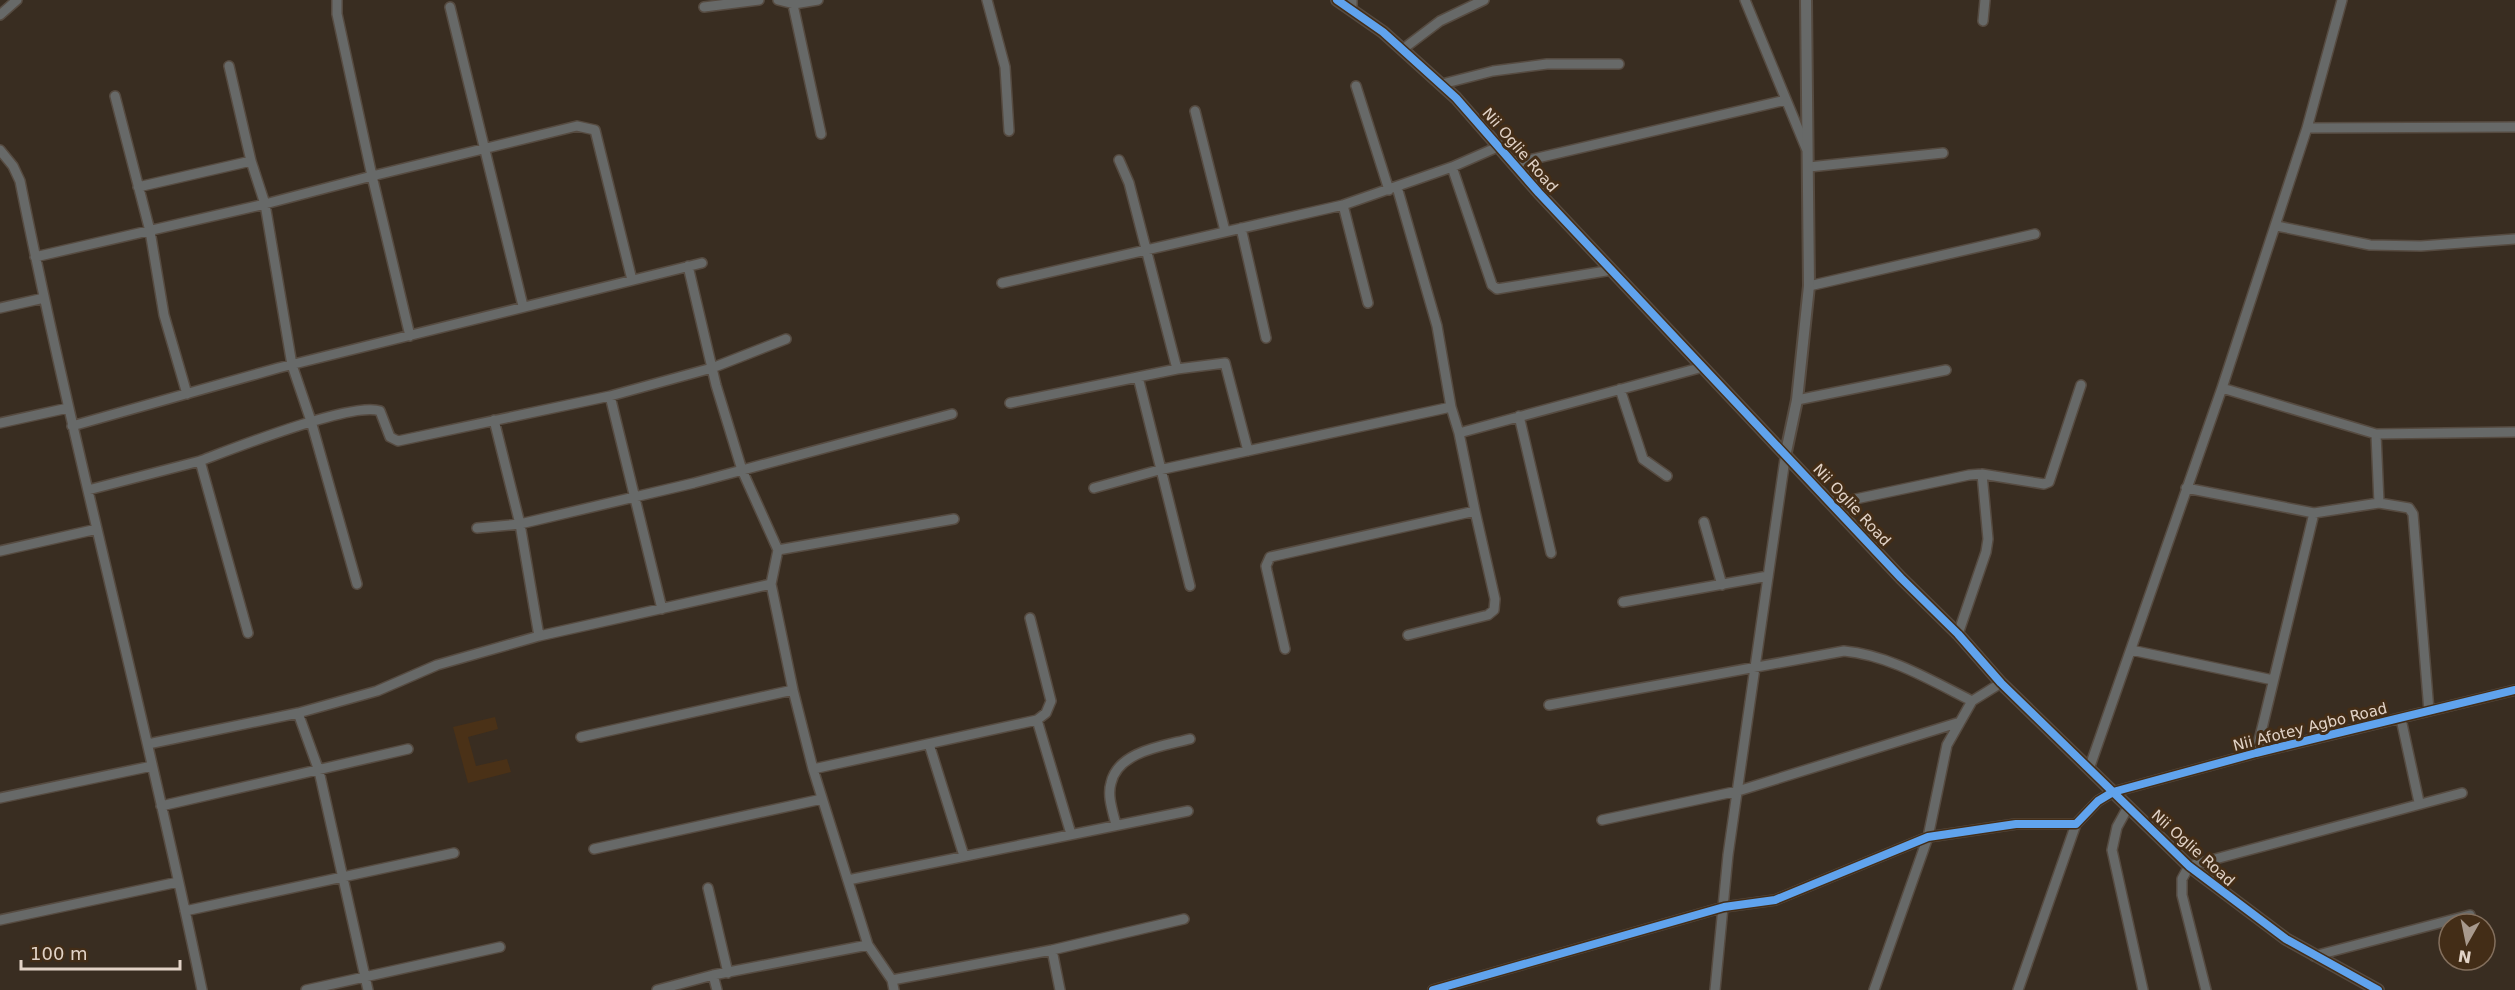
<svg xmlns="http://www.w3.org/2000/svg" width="2515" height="990" viewBox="0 0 2515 990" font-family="'DejaVu Sans',sans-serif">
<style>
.built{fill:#4a3117}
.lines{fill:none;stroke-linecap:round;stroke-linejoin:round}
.minor-casing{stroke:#564b41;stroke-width:12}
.tertiary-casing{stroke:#564b41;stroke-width:14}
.minor{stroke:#676968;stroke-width:9}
.tertiary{stroke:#676968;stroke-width:10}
.cycleway-casing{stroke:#432d17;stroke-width:11}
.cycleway{stroke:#60a3ed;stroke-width:8}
.labels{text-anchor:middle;stroke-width:6;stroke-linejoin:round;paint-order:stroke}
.street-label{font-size:15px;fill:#e2d3c7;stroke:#432d17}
</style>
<rect width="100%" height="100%" fill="#392d21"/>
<path class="built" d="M495 717 498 729 468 737 476 766 507 759 511 772 468 783 453 727Z"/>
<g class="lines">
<defs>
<path id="minor" d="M778 0 794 4 818 0
M792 0 821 134
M987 0 1005 67 1009 131
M1745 0 1806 148
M450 7 523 306
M704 7 759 0
M1352 9V0
M0 15 17 0
M1983 21 1985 0
M1403 49 1440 21 1484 0
M229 66 251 161 265 204 292 365 311 421 357 584
M1442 84 1493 71 1547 64H1619
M1356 86 1389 190
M115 96 150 231 164 315 187 394
M1195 111 1225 231
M2307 128 2342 0
M0 150 13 166 20 181C74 452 146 719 202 990
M1119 160 1129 183 1177 369
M1516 163 1786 100
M1452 167 1492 285 1497 289 1612 270
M1809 167 1943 153
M138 187 251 161
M1397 187 1437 326 1451 407
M1343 205 1368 303
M2277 226 2370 245 2421 246 2515 239
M1241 228 1266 338
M35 257 265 204 372 176 337 14V0
M1002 283 1343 205 1452 167 1500 146
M1809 286 2035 234
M0 308 44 298
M410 336 372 176 577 126 595 130 632 280
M1138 377 1190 586
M2222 388 2376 434 2379 503 2409 508 2413 514 2429 711
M1620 389 1643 459 1667 476
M610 396 662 609
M1797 400 1946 370
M1010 403 1177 369 1225 363 1248 451
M1519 416 1551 553
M494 420 520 524 539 636
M0 423 68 408
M72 426 278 368 702 263
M2376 434 2515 432
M200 461C232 449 353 401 380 411L390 437 398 441 610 396 712 368 786 339
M1094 488 1159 470 1451 407 1459 433
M2186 488 2314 513 2256 753
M88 490 200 461 248 633
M1832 504 1969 475 1982 474 2044 484 2049 482 2081 385
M2314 513 2379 503
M1704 522 1722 585
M477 528 520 524 694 483 952 414
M778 550 954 519
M0 551 97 529
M1623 602 1768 576
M1958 634 1986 552 1988 539 1982 474
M1408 635 1488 615 1494 610 1495 599 1475 511
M1285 649 1267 571 1266 566 1270 557 1475 511 1459 433 1703 367
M2131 650 2273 680
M1549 705 1844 651C1889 655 1932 681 1972 701
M298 713 319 771 368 990
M2401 719 2419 802
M1037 720 1071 834
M581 737 793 690
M148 744 298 713 377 691 437 665 539 636 771 584
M929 744 964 856
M813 769 1037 720 1046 713 1051 701 1030 618
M2089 769 2222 388 2307 128 2515 127
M0 798 152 766
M161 806 408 749
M2128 807 2117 827 2112 850 2143 990
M1602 820 1738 791 1957 723
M1116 825C1113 812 1107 796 1111 783 1118 751 1164 746 1190 739
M594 849 822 799
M848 880 1188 811
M708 888 728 973
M185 911 454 853
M0 920 178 882
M868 945 892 980 894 990
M1052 950 1060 990
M2314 956 2470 915
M713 975 717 990
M892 980 1052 950 1184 919
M306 990 500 947
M657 990 713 975 868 945 813 769 793 690 771 584 778 550 742 470 716 385 688 266
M1433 990 1724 907 1775 900 1928 837 2016 824H2076L2098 801 2113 792 2256 753 2515 690
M1715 990 1728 855 1786 452
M1874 990 1928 837 1947 745 1972 701 2001 683
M2018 990 2076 824
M2206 990 2182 895V879L2189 866 2462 793"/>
<path id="tertiary" d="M1337 0 1383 32 1456 98 1539 193 1901 578 1958 634 2001 683 2189 866 2286 939 2378 990
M1786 452 1797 400 1809 286 1806 0"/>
</defs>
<use href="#minor" class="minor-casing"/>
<use href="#tertiary" class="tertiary-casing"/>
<use href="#minor" class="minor"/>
<use href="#tertiary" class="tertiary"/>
<defs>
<path id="cycleway" d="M1337 0 1383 32 1456 98 1539 193 1901 578 1958 634 2001 683 2189 866 2286 939 2378 990
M1433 990 1724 907 1775 900 1928 837 2016 824H2076L2098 801 2113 792 2256 753 2515 690"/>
</defs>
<use href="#cycleway" class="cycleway-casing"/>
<use href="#cycleway" class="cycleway"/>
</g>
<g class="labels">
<g class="street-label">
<text transform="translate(1520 150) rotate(49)" y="5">Nii Oglie Road</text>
<text transform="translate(1852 505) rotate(47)" y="5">Nii Oglie Road</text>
<text transform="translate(2310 727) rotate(-14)" y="5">Nii Afotey Agbo Road</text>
<text transform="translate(2193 848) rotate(42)" y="5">Nii Oglie Road</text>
</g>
</g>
<g transform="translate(2467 942) rotate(189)"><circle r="28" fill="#432d17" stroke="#836f5d" stroke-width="1.5"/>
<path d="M0-4.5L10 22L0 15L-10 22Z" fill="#a7998d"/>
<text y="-9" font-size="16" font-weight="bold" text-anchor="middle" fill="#e2d3c7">N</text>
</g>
<path d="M21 960v9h159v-9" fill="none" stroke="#e2d3c7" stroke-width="3"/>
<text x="30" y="960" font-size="18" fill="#e2d3c7" stroke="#432d17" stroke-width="4.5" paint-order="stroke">100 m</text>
</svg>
